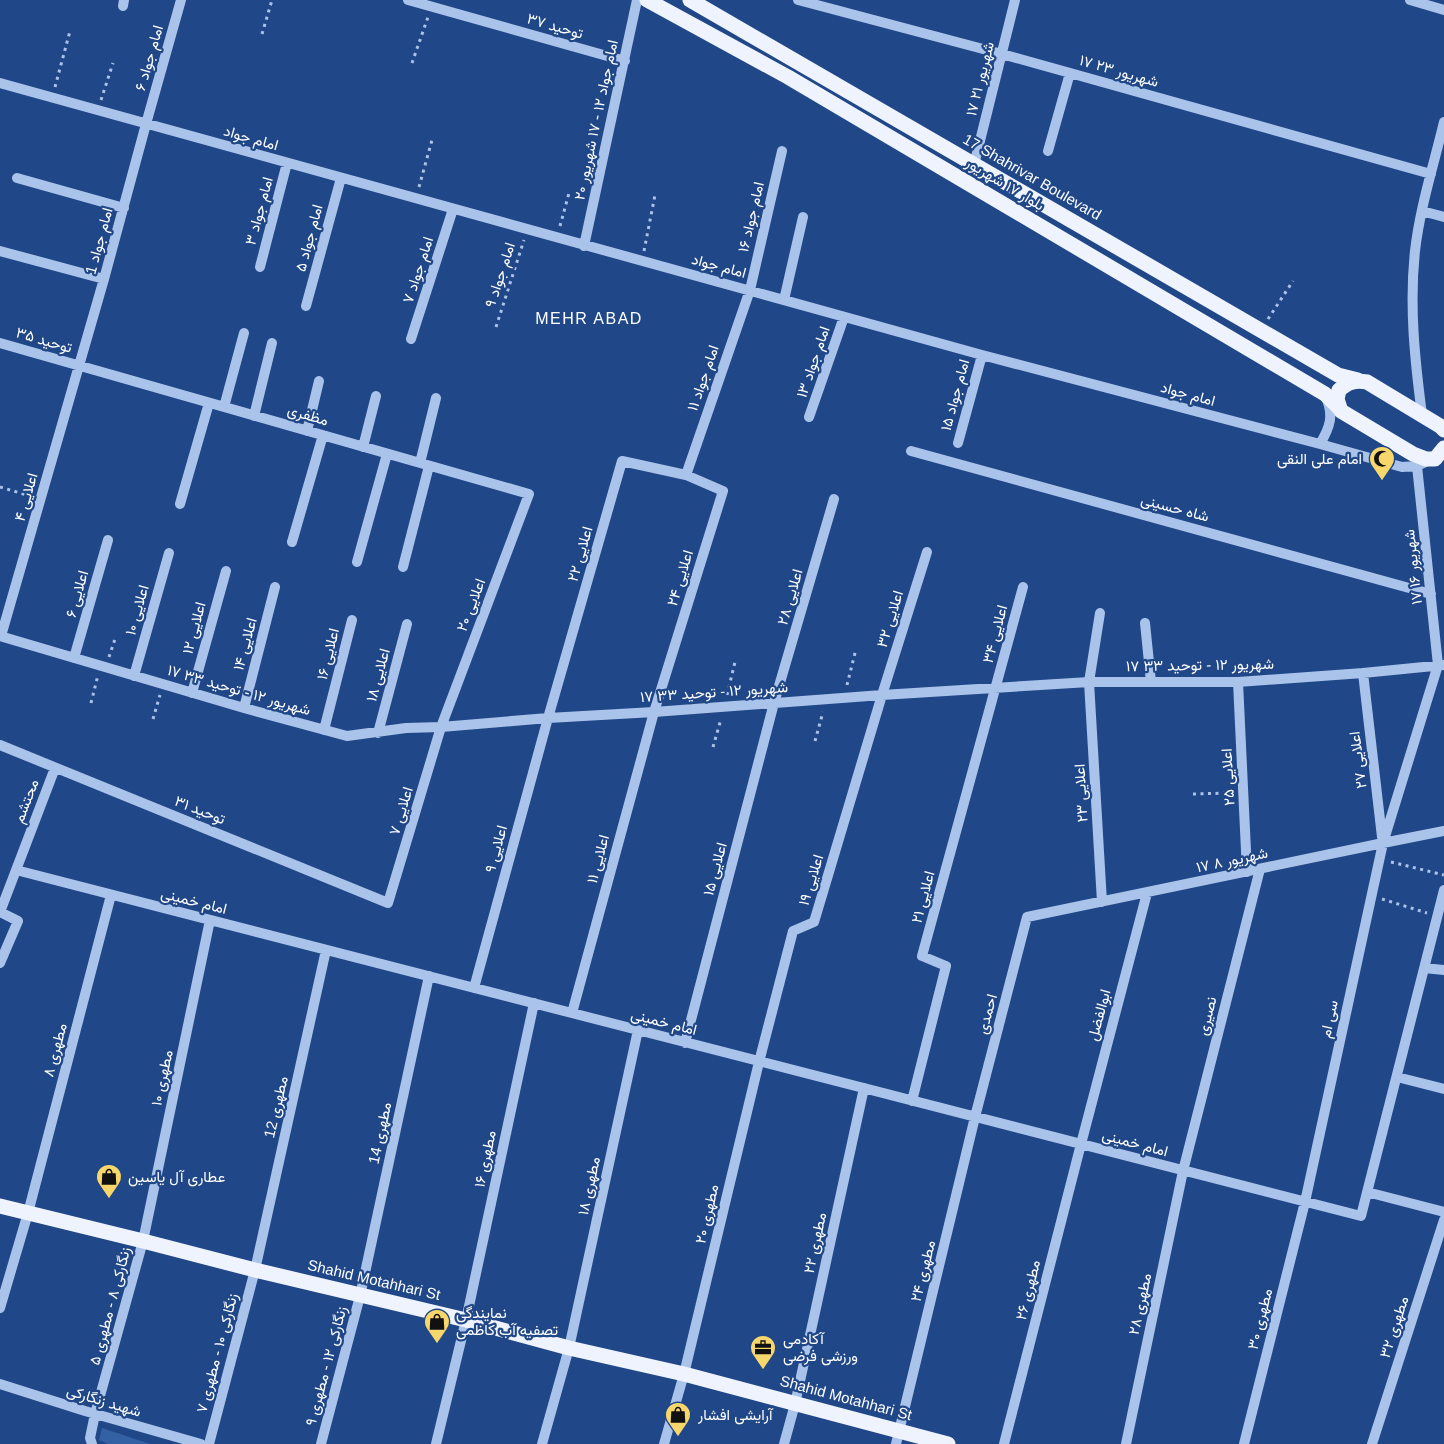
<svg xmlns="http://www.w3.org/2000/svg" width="1444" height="1444" viewBox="0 0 1444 1444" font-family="Helvetica,Vazirmatn,sans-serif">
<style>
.green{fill:#3460a4}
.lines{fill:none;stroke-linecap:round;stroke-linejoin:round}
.path{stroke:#aac3ea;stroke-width:3;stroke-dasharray:3 4.5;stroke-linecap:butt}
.minor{stroke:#aac3ea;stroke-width:10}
.major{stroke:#eef3fe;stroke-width:15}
.labels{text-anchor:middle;stroke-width:4.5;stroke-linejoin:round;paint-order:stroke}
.street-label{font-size:15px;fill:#fff;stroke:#204787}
.poi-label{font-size:15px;fill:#fff;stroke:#204787;text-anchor:start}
.neighbourhood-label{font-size:16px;letter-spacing:1.5px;fill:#fff;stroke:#204787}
</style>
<rect width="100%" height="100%" fill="#204787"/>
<path class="green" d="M102 1428 150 1444H108L99 1440Z"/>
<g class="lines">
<path class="path" d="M262 34 272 0
M412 63 428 17
M55 87 70 31
M101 100 113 63
M419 187 432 140
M560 226 569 193
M644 251 655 195
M1268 319 1293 281
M496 327 524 240
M0 487 30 496
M109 657 115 639
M847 685 856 649
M727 695 735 662
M91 703 98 675
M153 719 160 695
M815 741 823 712
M713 747 721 719
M1193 794 1230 793
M1391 862 1444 875
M1382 899 1427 913"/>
<path class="minor" d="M408 0 625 61
M798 0 1002 54 1431 174
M1410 0 1444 10
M123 6 124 0
M0 83 982 355 1320 444 1402 467 1417 466 1432 459
M1048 151 1070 73
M974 165 1015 0
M17 178 124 208
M1422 211 1444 217
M584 246 637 0
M0 251 104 279
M260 267 287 163
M784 300 803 217
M306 306 341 178
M411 339 453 209
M0 343 529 494 441 727 388 903 0 745
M224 407 244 333
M1422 415C1415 361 1409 306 1415 251 1420 207 1434 164 1444 122
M254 416 272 343
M809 417 844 317
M307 431 319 381
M958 443 982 355
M1320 444C1330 427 1334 416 1326 397
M363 447 376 396
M911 451 1431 594
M420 463 436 398
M686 475 750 290 782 151
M180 504 209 403
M292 542 323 435
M357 562 387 454
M403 567 429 466
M1100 613 1089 682 1102 902
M1145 623 1151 682
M0 636 244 708 347 736 406 728 441 727 548 718 654 712 882 695 1089 682H1238L1363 673 1444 665
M1 636 104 279 146 124 181 0
M74 658 108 540
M1363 673 1382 837
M134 676 169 553
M1238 682 1247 872
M192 693 226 571
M244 708 275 587
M324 730 352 620
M378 733 407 624
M16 870 1361 1216 1444 890
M0 912 55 768
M0 912 18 921 0 963
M1424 968 1444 970
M474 988 548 718 622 461 686 475 723 491 654 712 572 1013
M685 1043 774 703 834 499
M1397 1077 1444 1089
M912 1101 946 966 922 956 1023 587
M1367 1192 1444 1212
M0 1308 28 1213 111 895
M0 1384 85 1411 201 1444
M92 1444 90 1438 95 1414 143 1241 210 920
M209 1444 255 1270 326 950
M321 1444 360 1296 429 976
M436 1444 466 1320 534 1003
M542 1444 569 1348 638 1030
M664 1444 684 1374 759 1062 793 931 814 922 882 695 927 552
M784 1444 795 1404 864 1088
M896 1444 975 1117 1027 917 1383 843 1444 831
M1004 1444 1081 1144 1147 893
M1126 1444 1183 1171 1260 869
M1244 1444 1305 1202 1383 843 1438 665 1417 466
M1372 1444 1444 1220"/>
<path class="major" d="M647 0 788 77 1325 394 1339 408
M690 0 1338 375 1358 380
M1444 430 1440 426 1367 382C1355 380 1348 382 1339 390L1337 399 1341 411 1413 454 1426 459H1435L1444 448
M0 1206 143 1241 255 1270 466 1320 569 1348 684 1374 948 1444"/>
</g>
<defs>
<symbol id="mosque-pin" viewBox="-11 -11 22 30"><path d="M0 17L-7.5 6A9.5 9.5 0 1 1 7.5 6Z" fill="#f7d76b" stroke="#204787"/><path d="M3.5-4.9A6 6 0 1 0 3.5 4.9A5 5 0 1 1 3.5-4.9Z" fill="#111"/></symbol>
<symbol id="shop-pin" viewBox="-11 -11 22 30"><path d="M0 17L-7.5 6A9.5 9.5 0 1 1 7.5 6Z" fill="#f7d76b" stroke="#204787"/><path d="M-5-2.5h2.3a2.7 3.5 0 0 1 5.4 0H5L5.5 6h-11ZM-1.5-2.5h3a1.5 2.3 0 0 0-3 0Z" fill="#111"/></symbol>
<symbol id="office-pin" viewBox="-11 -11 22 30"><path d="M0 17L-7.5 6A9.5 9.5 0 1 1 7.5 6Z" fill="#f7d76b" stroke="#204787"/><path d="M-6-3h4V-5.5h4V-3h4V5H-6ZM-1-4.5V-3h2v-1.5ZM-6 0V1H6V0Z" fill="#111"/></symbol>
</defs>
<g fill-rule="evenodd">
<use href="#mosque-pin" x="1367" y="444" width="30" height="40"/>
<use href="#shop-pin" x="94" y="1162" width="30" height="40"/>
<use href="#shop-pin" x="422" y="1307" width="30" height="40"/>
<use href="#office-pin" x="748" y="1333" width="30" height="40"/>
<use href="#shop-pin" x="663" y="1400" width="30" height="40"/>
</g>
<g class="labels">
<g class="street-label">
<text transform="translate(555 26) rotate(16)" y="5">توحید ۳۷</text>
<text transform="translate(149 58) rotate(-74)" y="5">امام جواد ۶</text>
<text transform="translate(1119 71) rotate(16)" y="5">۱۷ شهریور ۲۳</text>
<text transform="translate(980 79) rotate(-76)" y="5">۱۷ شهریور ۲۱</text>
<text transform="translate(596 120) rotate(-78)" y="5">امام جواد ۱۲ - ۱۷ شهریور ۲۰</text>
<text transform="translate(251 138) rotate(16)" y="5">امام جواد</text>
<text transform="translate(1032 177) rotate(30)" y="5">17 Shahrivar Boulevard</text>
<text transform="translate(1005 184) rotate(31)" y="5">بلوار ۱۷ شهریور</text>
<text transform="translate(259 211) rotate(-75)" y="5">امام جواد ۳</text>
<text transform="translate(751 217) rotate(-77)" y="5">امام جواد ۱۶</text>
<text transform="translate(309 238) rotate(-75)" y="5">امام جواد ۵</text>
<text transform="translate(99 241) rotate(-75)" y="5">امام جواد 1</text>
<text transform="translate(719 266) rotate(15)" y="5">امام جواد</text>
<text transform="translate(418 270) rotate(-72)" y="5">امام جواد ۷</text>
<text transform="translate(500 275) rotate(-72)" y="5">امام جواد ۹</text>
<text transform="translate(44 340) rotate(16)" y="5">توحید ۳۵</text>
<text transform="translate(813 362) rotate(-71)" y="5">امام جواد ۱۳</text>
<text transform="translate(703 378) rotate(-71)" y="5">امام جواد ۱۱</text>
<text transform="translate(1188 394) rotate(15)" y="5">امام جواد</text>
<text transform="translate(955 395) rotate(-75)" y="5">امام جواد ۱۵</text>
<text transform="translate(308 415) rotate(16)" y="5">مظفری</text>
<text transform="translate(26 497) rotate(-74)" y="5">اعلایی ۴</text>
<text transform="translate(1175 508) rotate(15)" y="5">شاه حسینی</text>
<text transform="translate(580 554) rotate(-74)" y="5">اعلایی ۲۲</text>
<text transform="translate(1413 567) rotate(-96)" y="5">۱۷ شهریور ۱۶</text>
<text transform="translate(680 578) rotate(-73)" y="5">اعلایی ۲۴</text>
<text transform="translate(77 594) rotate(-74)" y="5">اعلایی ۶</text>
<text transform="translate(790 597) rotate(-74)" y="5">اعلایی ۲۸</text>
<text transform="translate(471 605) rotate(-69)" y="5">اعلایی ۲۰</text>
<text transform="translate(137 610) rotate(-74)" y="5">اعلایی ۱۰</text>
<text transform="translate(890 619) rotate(-73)" y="5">اعلایی ۳۲</text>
<text transform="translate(194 628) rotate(-75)" y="5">اعلایی ۱۲</text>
<text transform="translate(995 634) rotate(-75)" y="5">اعلایی ۳۴</text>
<text transform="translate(245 644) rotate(-75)" y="5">اعلایی ۱۴</text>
<text transform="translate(328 654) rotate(-76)" y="5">اعلایی ۱۶</text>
<text transform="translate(1200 665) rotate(-1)" y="5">۱۷ شهریور ۱۲ - توحید ۳۳</text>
<text transform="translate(378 675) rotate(-75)" y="5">اعلایی ۱۸</text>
<text transform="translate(239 690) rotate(16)" y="5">۱۷ شهریور ۱۲ - توحید ۳۳</text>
<text transform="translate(714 692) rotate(-4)" y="5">۱۷ شهریور ۱۲ - توحید ۳۳</text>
<text transform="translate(1358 760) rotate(-97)" y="5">اعلایی ۲۷</text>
<text transform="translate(1228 777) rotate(-93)" y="5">اعلایی ۲۵</text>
<text transform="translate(1081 793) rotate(-93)" y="5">اعلایی ۲۳</text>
<text transform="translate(26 801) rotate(-69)" y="5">محتشم</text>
<text transform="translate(200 810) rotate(22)" y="5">توحید ۳۱</text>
<text transform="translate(401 811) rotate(-73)" y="5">اعلایی ۷</text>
<text transform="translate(496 849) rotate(-75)" y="5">اعلایی ۹</text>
<text transform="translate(598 859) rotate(-75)" y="5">اعلایی ۱۱</text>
<text transform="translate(1232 860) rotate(-12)" y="5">۱۷ شهریور ۸</text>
<text transform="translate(715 869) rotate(-75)" y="5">اعلایی ۱۵</text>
<text transform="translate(811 880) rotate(-73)" y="5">اعلایی ۱۹</text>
<text transform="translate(923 897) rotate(-75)" y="5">اعلایی ۲۱</text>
<text transform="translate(194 901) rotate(14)" y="5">امام خمینی</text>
<text transform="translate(987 1014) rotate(-75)" y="5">احمدی</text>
<text transform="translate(1099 1015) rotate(-75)" y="5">ابوالفضل</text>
<text transform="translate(1207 1016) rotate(-76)" y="5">نصیری</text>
<text transform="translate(1329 1019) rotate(-78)" y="5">سی ام</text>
<text transform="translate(664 1022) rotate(14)" y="5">امام خمینی</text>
<text transform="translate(55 1050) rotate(-75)" y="5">مطهری ۸</text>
<text transform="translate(162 1078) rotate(-78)" y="5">مطهری ۱۰</text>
<text transform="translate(276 1107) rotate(-77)" y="5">مطهری 12</text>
<text transform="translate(380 1133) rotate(-78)" y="5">مطهری 14</text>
<text transform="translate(1135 1143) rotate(15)" y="5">امام خمینی</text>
<text transform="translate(485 1159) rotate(-78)" y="5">مطهری ۱۶</text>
<text transform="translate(589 1186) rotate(-78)" y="5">مطهری ۱۸</text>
<text transform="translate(707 1214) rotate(-77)" y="5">مطهری ۲۰</text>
<text transform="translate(815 1243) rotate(-78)" y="5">مطهری ۲۲</text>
<text transform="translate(923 1271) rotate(-76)" y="5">مطهری ۲۴</text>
<text transform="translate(374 1280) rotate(13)" y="5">Shahid Motahhari St</text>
<text transform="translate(1028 1290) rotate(-76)" y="5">مطهری ۲۶</text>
<text transform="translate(1140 1304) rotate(-78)" y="5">مطهری ۲۸</text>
<text transform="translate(110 1306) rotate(-75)" y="5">زنگارکی ۸ - مطهری ۵</text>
<text transform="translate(1260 1319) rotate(-76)" y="5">مطهری ۳۰</text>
<text transform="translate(1394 1327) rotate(-72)" y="5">مطهری ۳۲</text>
<text transform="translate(217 1353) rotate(-75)" y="5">زنگارکی ۱۰ - مطهری ۷</text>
<text transform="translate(326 1366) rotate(-75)" y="5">زنگارکی ۱۲ - مطهری ۹</text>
<text transform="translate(846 1398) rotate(15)" y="5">Shahid Motahhari St</text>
<text transform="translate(104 1401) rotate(17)" y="5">شهید زنگارکی</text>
</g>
<g class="poi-label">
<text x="1362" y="464" text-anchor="end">امام علی النقی</text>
<text x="128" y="1182">عطاری آل یاسین</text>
<text x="456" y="1318">نمایندگی<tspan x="456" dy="17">تصفیه آب کاظمی</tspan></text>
<text x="783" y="1344">آکادمی<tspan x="783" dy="17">ورزشی فرضی</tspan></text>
<text x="698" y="1420">آرایشی افشار</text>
</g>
<g class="neighbourhood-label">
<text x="589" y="324">MEHR ABAD</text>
</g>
</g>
</svg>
